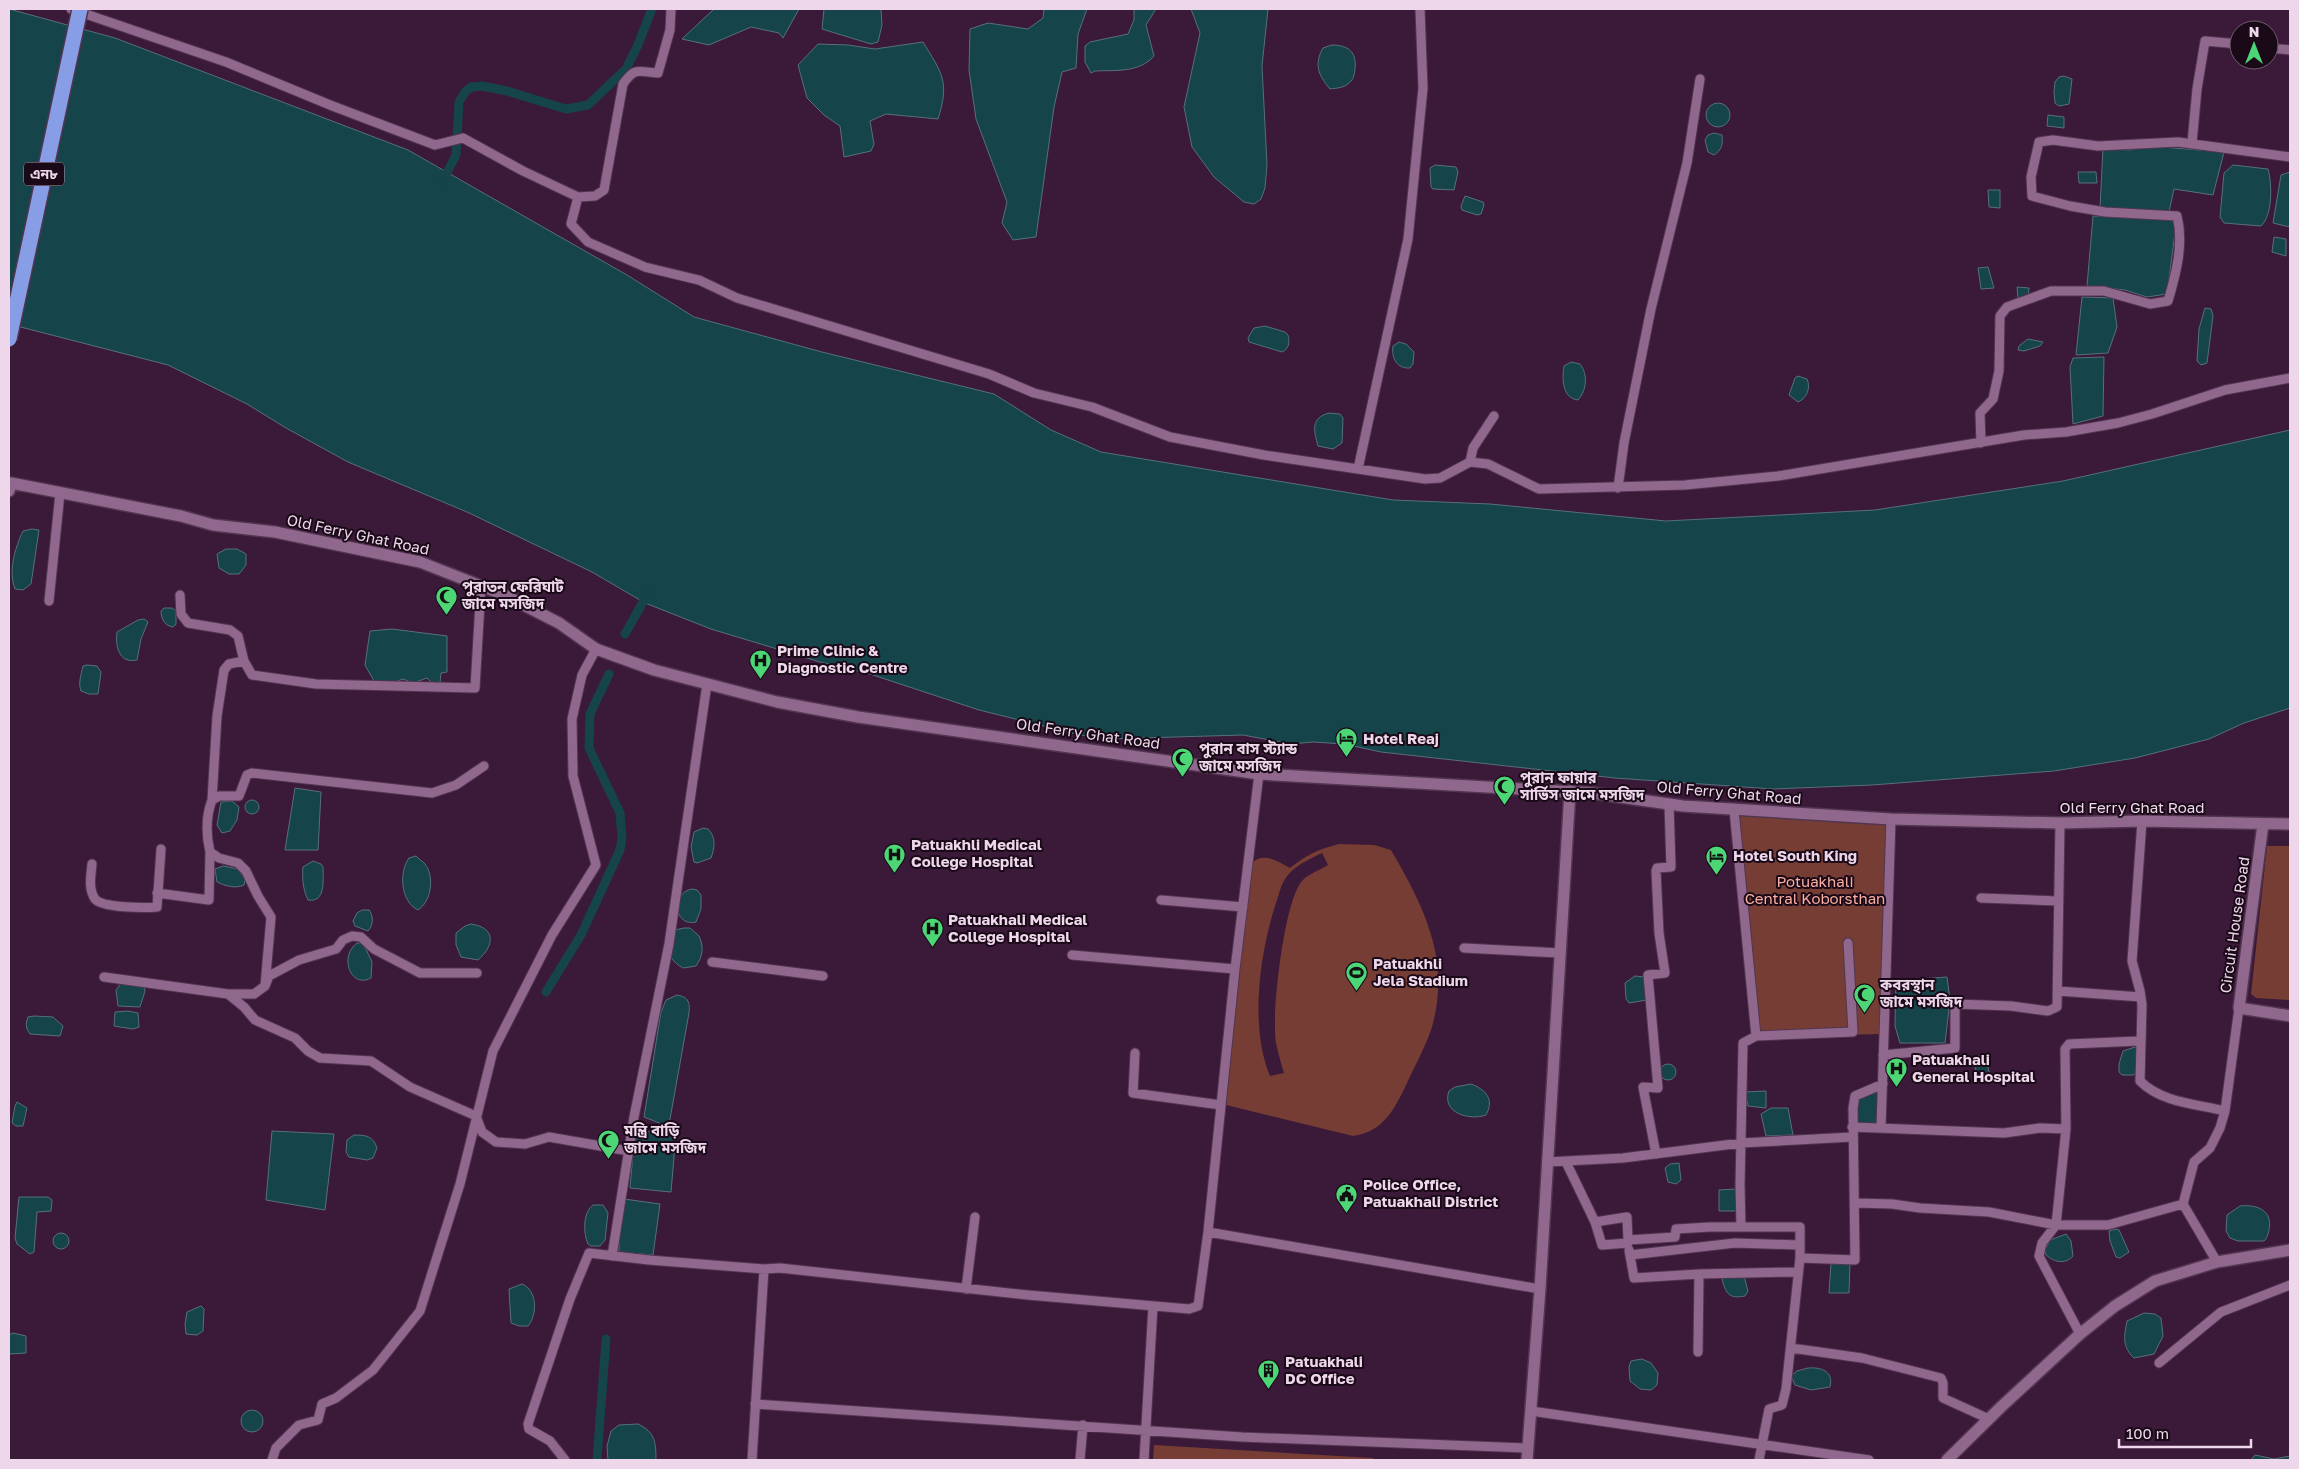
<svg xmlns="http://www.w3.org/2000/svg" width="2299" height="1469" viewBox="0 0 2299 1469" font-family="'Golos Text','Noto Sans Bengali',sans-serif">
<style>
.green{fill:#763d34;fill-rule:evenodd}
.water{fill:#15444b;stroke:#56707b}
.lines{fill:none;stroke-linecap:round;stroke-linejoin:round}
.canal{stroke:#15444b;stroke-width:9}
.street-casing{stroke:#523551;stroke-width:11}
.secondary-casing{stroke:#523551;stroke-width:14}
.street{stroke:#91688d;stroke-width:9}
.secondary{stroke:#91688d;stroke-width:11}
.highway-bridge-casing{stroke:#523551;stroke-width:18;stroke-linecap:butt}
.highway-bridge{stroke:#879ee6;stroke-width:15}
.labels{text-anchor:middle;stroke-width:4;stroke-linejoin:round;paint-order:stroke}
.shield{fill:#1a0a18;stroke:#ae9aac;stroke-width:1}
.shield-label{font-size:14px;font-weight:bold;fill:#eed7eb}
.street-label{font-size:15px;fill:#eed7eb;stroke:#1a0a18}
.poi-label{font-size:15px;font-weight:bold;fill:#eed7eb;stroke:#1a0a18;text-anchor:start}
.park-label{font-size:15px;fill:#fcaea1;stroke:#1a0a18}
</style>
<rect width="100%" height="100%" fill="#3b1939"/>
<path class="green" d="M1739 815 1886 824 1882 1034 1757 1037Z
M1339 844 1374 845 1391 850C1424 907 1451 959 1432 1027 1426 1046 1415 1065 1407 1083 1395 1108 1384 1132 1353 1136L1226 1105 1250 864C1264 851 1277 861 1290 868 1306 855 1319 849 1339 844ZM1322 853 1328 865C1320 870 1308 874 1302 881 1284 901 1271 1016 1276 1043 1278 1053 1281 1063 1284 1073L1270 1076C1249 1026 1260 950 1277 900 1279 894 1281 885 1285 879 1293 866 1308 860 1322 853Z
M2267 846H2290V1000L2256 998 2251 994Z
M1154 1445 1373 1458V1460H1153Z"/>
<path class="water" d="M9 9 115 38 408 150 627 275 694 317 822 352 994 394 1051 430 1101 452 1393 500 1490 504 1666 521 1875 510 2063 481 2290 430V708L2244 723 2209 739 2135 758 2054 771 1872 785 1773 789 1615 778 1381 752 1344 744 1313 742 1291 744 1243 735 1108 739 1080 735 979 710 870 674 820 662 711 629 645 603 592 572 467 512 348 462 286 428 247 404 168 365 9 324Z
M714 9H799L783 38 779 33 751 27 709 45 682 39Z
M824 9H881L882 25 878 42 871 44 822 29Z
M1044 9H1087L1078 34 1076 68 1062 72 1054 107 1036 237 1013 240 1002 223 1007 202 976 119 969 70 970 29 988 23 1028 29 1043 18Z
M1134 9H1156L1146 25 1154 56C1139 73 1116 70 1095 71L1091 73 1085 62V46L1090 42 1128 34 1134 20Z
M1191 9H1268L1262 66 1267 165 1265 188 1261 199 1254 204 1244 202 1214 177 1192 147 1184 107 1200 33Z
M923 42C942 73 950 82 938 119L886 114 870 121 874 144 871 151 844 157 840 126 824 115 807 98 798 65 818 44 848 45 875 49Z
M1332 45C1348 45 1357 52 1355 69 1354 75 1354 79 1349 83 1344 88 1337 88 1330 89 1318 75 1314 64 1323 48Z
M2064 76 2072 79 2069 104 2059 106 2055 103 2054 92 2055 82 2059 77Z
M1706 115a12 12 0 1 1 24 0a12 12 0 1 1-24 0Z
M2048 115 2064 117V128L2047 126Z
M1714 133 1722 135C1723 144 1722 150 1714 155L1708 152 1705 140 1708 135Z
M2149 146 2224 152 2213 195 2174 189 2169 212 2100 208 2103 148 2130 150Z
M1435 165 1456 167 1458 172 1454 190 1433 189 1431 187 1430 168Z
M2233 165 2268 169C2272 183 2273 215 2261 226L2224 223 2220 217 2224 173Z
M2078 172H2096L2097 183H2079Z
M2290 172V227L2273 223 2281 175Z
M1988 190H2000V208L1989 207Z
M1465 196 1483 202 1484 205 1481 214 1477 215 1462 210 1461 206Z
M2093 216 2172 220 2176 225 2167 294 2147 297 2125 290 2087 286Z
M2274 237 2286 239V256L2272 252Z
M1988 267 1994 288 1981 289 1978 268Z
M2017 287 2029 288 2028 300 2018 299Z
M2082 297 2113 298 2117 327 2108 353 2076 355Z
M2205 308 2211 309 2213 316 2207 363 2201 365 2197 361 2199 329Z
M1265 326 1285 332 1288 335C1290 342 1289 349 1282 352L1249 342 1248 338 1254 328Z
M2028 339 2043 342 2040 346 2024 351 2018 350 2019 346Z
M1399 342 1406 344 1414 352 1413 364 1410 368C1397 369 1391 358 1393 346Z
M2104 357 2103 416 2073 424 2070 367 2073 358Z
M1571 362 1580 364C1588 374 1587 390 1578 400 1562 398 1562 379 1564 366Z
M1798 376 1807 379C1811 388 1807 398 1798 402L1789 395 1795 378Z
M1329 413 1340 414 1343 418 1342 443 1333 449 1318 446C1314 431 1310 418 1329 413Z
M32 529 39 530 31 584 23 590 15 589C8 571 15 548 23 531Z
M226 549H237L246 554V565L239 574H229L219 568 217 554Z
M164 608H172L176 611V624L173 627C165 626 161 619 161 611Z
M144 619 148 622 141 639 137 660C119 664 115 646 117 632L138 620Z
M392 629 447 636V672L441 673 440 683H432L427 678 413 683 403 679 392 683 374 681 365 665 370 631Z
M87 665 97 666 101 672 98 694H89L81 691C78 683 81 675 83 666Z
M295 788 321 792 318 850H285Z
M245 807a7 7 0 1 1 14 0a7 7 0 1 1-14 0Z
M232 801 239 807 237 820 230 831 222 833 217 825 221 802Z
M703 828 708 829C716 837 715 847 711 858L697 863 694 862 691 847 694 832Z
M416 856C418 859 423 861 425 864 435 877 431 902 418 910 400 901 399 872 409 858Z
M313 861 321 864 323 867C323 880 326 903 308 900 303 890 302 878 303 867Z
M223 866 238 869 245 879 244 885C236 889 225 886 217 882L215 869Z
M692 889 697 890 701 895V909L696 922C674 927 670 893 692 889Z
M362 910H369C374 916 373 926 368 931L355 926 353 921 357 913Z
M471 924C497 928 494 946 478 960L461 957 456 945V933L465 926Z
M684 928H690L699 936C704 947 703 956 696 966L683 968C663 956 671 950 675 930Z
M357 943H363L372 962 371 978C350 989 339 956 357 943Z
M1635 976 1645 977 1647 1000 1629 1003 1626 999 1625 983Z
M1947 977 1950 1000 1945 1043H1900L1895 1026 1896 981Z
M122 982 143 985 145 991 140 1007 118 1006 116 990Z
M677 995C689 997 690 1003 689 1013L670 1119 667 1126 644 1117 661 1012 666 1000Z
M115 1012 128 1011 138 1013 139 1027 133 1029 114 1026Z
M34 1016 53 1017 63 1026 60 1036 30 1034C26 1028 25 1025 28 1017Z
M2135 1047 2137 1049 2136 1073 2133 1075H2122L2119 1072V1064L2123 1051Z
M1981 1055H1985L1990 1076 1979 1080 1972 1058Z
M1660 1072a8 8 0 1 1 16 0a8 8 0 1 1-16 0Z
M1471 1084C1485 1089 1495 1099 1486 1115 1470 1121 1441 1113 1449 1091L1455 1087Z
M1766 1091V1108L1748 1106 1745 1092Z
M1876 1092 1879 1096 1878 1124H1857L1856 1102 1858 1097Z
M17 1102 27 1108 23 1126H16L12 1123 15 1106Z
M1771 1108H1788L1793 1135 1766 1136 1761 1114Z
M635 1130 676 1134 671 1192 630 1188Z
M272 1131 334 1134 325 1210 266 1200Z
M354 1135C366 1135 373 1136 377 1148L373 1158 367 1160 349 1157 346 1152 347 1140Z
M1679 1163 1681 1180 1676 1184 1668 1182 1665 1168 1670 1164Z
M1736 1189 1738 1211H1719V1190Z
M19 1197H48L52 1200 51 1211 37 1212 34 1252 30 1254 17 1244 15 1238Z
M624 1199 660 1204 653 1255 619 1252V1230Z
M593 1205H603L608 1213 605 1240 600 1246H591L588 1244C583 1233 583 1212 593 1205Z
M2240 1206C2258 1204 2273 1211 2269 1230 2268 1235 2267 1238 2264 1241H2238L2230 1238 2226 1231 2227 1215Z
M2116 1229 2119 1230 2129 1252 2120 1258 2116 1257 2110 1241 2109 1231Z
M53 1241a8 8 0 1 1 16 0a8 8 0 1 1-16 0Z
M2066 1234 2071 1241 2073 1256C2065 1265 2054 1262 2046 1255L2045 1250 2050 1240Z
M1831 1264H1850L1849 1293H1829Z
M1729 1276H1744L1748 1291 1745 1296C1729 1299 1726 1294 1722 1279Z
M522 1284C537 1290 538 1314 528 1326H519L511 1323 509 1289Z
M201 1306 204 1309 203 1331 197 1335 186 1334 185 1324 187 1312Z
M2144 1313 2155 1314 2161 1318 2163 1336 2154 1354 2134 1358C2122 1347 2124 1336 2127 1321Z
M13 1333 26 1336V1353L9 1354V1335Z
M1642 1359 1651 1363 1658 1373 1657 1385 1651 1390 1640 1389 1630 1381 1629 1367 1631 1361Z
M1808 1368C1821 1367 1834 1371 1830 1387L1811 1390 1795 1385 1791 1376 1797 1371Z
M241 1421a11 11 0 1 1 22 0a11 11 0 1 1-22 0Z
M638 1424C655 1432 656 1442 656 1460H608L607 1446 611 1431 619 1425Z
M2255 1455 2274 1459 2290 1456V1460H2251Z"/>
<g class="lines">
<path class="canal" d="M442 182 456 155 459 102 465 92 471 87 482 86 507 91 566 109 588 105 626 69 637 47 652 9
M625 634 648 593
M546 992 581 935 620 850 622 838 620 813 589 748 590 714 609 674
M597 1460 606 1339"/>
<defs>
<path id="street" d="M71 9 226 62 330 105 435 145 463 138 523 171 578 197 571 224 588 242 645 267 699 280 737 298 989 374 1034 393 1092 407 1170 437 1264 455 1425 479 1440 478 1470 462 1473 448 1494 416
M2269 48 2290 50
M2192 143 2197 89 2205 41 2239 44
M578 197 595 196 604 190 623 84C636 66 638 72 658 73L670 30 671 9
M1981 443 1980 413 1993 399 1999 371 2000 316 2007 307 2051 291H2104L2150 304 2168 301C2176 274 2184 244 2177 216L2105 212 2070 206 2032 196 2031 177 2039 142 2053 140 2098 146 2178 142 2290 157
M1470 462 1488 464 1539 489 1685 485 1778 476 2024 435 2066 432 2118 423 2152 414 2225 390 2290 378
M1358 469 1408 239 1423 88 1420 9
M1618 488 1624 443 1651 309 1687 163 1700 79
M180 595 181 614 188 623 230 630 238 636 244 661 252 675 316 684 475 688 481 586
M49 601 60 493
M212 800 217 716 224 670 229 664 244 661
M1734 810 1756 1036 1743 1043 1740 1185 1741 1227
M2142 821 2132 961 2140 991 2142 1005 2140 1081C2162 1103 2197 1104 2225 1111L2220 1128 2210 1148 2194 1162 2183 1204 2217 1262
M92 864C91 875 88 889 95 899 102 908 145 908 157 907L161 849
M157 893 209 900 210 852
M1981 898 2057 901
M1161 900 1243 907
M1464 948 1560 953
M1072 955 1235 969
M712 962 823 976
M104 977 228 994 244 1007 255 1020 295 1038 308 1051 320 1058 371 1061 410 1087 476 1116 482 1132 496 1142 525 1144 549 1137 629 1151
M265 986 271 917 258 896 246 871 238 863 219 858 210 852C206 835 206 816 212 800L219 796H239L247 775 252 773 432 793 456 785 484 766
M2058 991 2141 997
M228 994H254L265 986 269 976 299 960 336 949 343 940 352 936 361 937 374 949 420 973H477
M1756 1036 1853 1032 1848 943
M1135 1053 1133 1093 1221 1105
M1883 1055 1955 1048V1004L2011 1006 2048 1011 2057 1007 2060 823
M2225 1111 2239 1008
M1852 1127 2004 1133 2040 1128 2066 1129
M1881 1128 1891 819
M1656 1154 1643 1087 1658 1088 1648 975 1665 973 1659 933 1656 871 1657 868 1671 867 1669 804
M1547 1162 1623 1158 1741 1143 1852 1137
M1566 1162 1595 1222 1602 1245 1628 1243
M1856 1203 1892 1204 1920 1208 1989 1212 2056 1225H2108L2183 1204
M1595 1222 1627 1217 1628 1240 1675 1237 1676 1229 1710 1227H1800V1258L1855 1260 1853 1108 1855 1096 1883 1084
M1208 1232 1540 1289
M1629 1250 1634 1278 1699 1274
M1630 1255 1735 1243 1799 1245
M612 1256 634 1117 669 944 707 684
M966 1289 975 1217
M2080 1334 2039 1256 2042 1243 2056 1225 2066 1129 2065 1049 2069 1044 2139 1041
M1791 1348 1862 1358 1941 1378 1943 1383V1398L1989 1419
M1698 1352 1699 1274 1795 1272
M2159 1363 2221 1312 2290 1285
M755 1404 1242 1437 1528 1448
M1531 1411 1869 1460
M272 1460 276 1448 299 1425 318 1420 322 1404 336 1398 373 1370 420 1311 460 1184 493 1051 552 935 596 865 573 776 572 719 582 675 596 649
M565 1460 550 1441 529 1429 528 1424 570 1299 589 1253 649 1260 764 1269 780 1268 1028 1295 1189 1309 1198 1306 1208 1232 1235 969 1259 774
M752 1460 764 1269
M1080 1460 1083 1425
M1144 1460 1153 1306
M1759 1460 1769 1409 1782 1405 1786 1389 1800 1258"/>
<path id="secondary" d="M9 491 11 483 181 516 213 525 275 532 420 562 504 595 559 623 596 649 654 670 777 702 858 717 1259 774 1592 793 1683 806 1891 819 2060 823 2142 821 2290 824
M2263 824 2239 1008 2290 1016
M1527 1460 1540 1289 1570 791
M1947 1460 2001 1407 2080 1334 2115 1306 2155 1281 2217 1262 2290 1250"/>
</defs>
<use href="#street" class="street-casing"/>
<use href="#secondary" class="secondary-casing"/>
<use href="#street" class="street"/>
<use href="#secondary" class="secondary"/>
<defs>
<path id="highway-bridge" d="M9 339 80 9"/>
</defs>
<use href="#highway-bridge" class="highway-bridge-casing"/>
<use href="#highway-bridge" class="highway-bridge"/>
</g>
<defs>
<symbol id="mosque-pin" viewBox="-11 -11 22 30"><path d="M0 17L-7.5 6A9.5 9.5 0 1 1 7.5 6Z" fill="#4dd676" stroke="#1a0a18"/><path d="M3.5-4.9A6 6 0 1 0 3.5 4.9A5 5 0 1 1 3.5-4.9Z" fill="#111"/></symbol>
<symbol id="hospital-pin" viewBox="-11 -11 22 30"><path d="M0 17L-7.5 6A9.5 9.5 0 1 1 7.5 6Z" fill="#4dd676" stroke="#1a0a18"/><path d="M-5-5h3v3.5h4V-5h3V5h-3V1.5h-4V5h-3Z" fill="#111"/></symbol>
<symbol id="hotel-pin" viewBox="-11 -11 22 30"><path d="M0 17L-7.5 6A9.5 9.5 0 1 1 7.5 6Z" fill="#4dd676" stroke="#1a0a18"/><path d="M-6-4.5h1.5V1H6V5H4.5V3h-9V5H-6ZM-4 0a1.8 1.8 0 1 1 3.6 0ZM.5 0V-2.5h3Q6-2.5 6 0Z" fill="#111"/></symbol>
<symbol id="stadium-pin" viewBox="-11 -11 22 30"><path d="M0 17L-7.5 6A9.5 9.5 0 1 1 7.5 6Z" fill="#4dd676" stroke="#1a0a18"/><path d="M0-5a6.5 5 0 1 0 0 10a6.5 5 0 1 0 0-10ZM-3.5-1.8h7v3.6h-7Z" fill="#111"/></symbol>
<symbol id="civic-pin" viewBox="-11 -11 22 30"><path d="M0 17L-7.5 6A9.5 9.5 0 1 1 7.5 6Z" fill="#4dd676" stroke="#1a0a18"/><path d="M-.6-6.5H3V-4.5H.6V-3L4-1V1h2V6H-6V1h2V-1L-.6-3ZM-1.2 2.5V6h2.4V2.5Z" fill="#111"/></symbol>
<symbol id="building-pin" viewBox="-11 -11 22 30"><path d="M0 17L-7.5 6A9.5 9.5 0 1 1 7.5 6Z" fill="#4dd676" stroke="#1a0a18"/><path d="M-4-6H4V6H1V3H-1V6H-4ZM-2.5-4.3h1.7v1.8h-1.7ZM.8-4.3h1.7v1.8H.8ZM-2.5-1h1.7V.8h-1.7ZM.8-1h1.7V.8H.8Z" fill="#111"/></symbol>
</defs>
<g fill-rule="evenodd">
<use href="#mosque-pin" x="434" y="584" width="25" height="34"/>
<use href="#hospital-pin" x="748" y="648" width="25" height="34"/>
<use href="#hotel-pin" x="1334" y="726" width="25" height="34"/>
<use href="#mosque-pin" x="1170" y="746" width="25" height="34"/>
<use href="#mosque-pin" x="1492" y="774" width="25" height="34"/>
<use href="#hospital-pin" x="882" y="842" width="25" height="34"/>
<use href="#hotel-pin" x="1704" y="844" width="25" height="34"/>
<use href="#hospital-pin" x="920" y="916" width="25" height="34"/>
<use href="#stadium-pin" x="1344" y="960" width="25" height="34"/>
<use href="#mosque-pin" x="1852" y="982" width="25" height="34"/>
<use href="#hospital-pin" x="1884" y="1056" width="25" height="34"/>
<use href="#mosque-pin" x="596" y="1128" width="25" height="34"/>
<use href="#civic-pin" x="1334" y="1182" width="25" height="34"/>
<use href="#building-pin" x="1256" y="1358" width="25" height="34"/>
</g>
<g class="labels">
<rect class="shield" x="24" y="162.5" width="40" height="23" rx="4"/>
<g class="shield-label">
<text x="44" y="179">এন৮</text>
</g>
<g class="street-label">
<text transform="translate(358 535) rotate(12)" y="5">Old Ferry Ghat Road</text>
<text transform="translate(1088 734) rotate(8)" y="5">Old Ferry Ghat Road</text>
<text transform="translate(1729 793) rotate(5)" y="5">Old Ferry Ghat Road</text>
<text x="2132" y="813">Old Ferry Ghat Road</text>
<text transform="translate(2235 925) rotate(-82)" y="5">Circuit House Road</text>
</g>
<g class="poi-label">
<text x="462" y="592">পুরাতন ফেরিঘাট<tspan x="462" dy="17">জামে মসজিদ</tspan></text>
<text x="777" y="656">Prime Clinic &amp;<tspan x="777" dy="17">Diagnostic Centre</tspan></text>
<text x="1363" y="744">Hotel Reaj</text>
<text x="1199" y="754">পুরান বাস স্ট্যান্ড<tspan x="1199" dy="17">জামে মসজিদ</tspan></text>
<text x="1520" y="783">পুরান ফায়ার<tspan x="1520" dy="17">সার্ভিস জামে মসজিদ</tspan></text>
<text x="911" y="850">Patuakhli Medical<tspan x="911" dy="17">College Hospital</tspan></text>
<text x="1733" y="861">Hotel South King</text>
<text x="948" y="925">Patuakhali Medical<tspan x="948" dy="17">College Hospital</tspan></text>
<text x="1373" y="969">Patuakhli<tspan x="1373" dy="17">Jela Stadium</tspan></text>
<text x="1880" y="990">কবরস্থান<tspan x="1880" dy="17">জামে মসজিদ</tspan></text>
<text x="1912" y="1065">Patuakhali<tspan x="1912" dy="17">General Hospital</tspan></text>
<text x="624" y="1136">মন্ত্রি বাড়ি<tspan x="624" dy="17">জামে মসজিদ</tspan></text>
<text x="1363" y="1190">Police Office,<tspan x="1363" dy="17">Patuakhali District</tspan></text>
<text x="1285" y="1367">Patuakhali<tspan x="1285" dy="17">DC Office</tspan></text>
</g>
<g class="park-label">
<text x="1815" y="887">Potuakhali<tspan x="1815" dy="17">Central Koborsthan</tspan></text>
</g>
</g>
<rect width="2299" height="1469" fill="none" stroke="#eed7eb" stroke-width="20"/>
<g transform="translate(2254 45)"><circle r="24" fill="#1a0a18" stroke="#6f5c6c"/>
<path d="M0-4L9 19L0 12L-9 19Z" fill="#4dd676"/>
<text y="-8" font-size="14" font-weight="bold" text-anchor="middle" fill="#eed7eb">N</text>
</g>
<path d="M2119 1439v8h132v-8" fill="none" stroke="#eed7eb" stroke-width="2.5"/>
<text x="2126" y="1439" font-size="15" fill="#eed7eb" stroke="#1a0a18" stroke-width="4" paint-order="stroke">100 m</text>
</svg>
